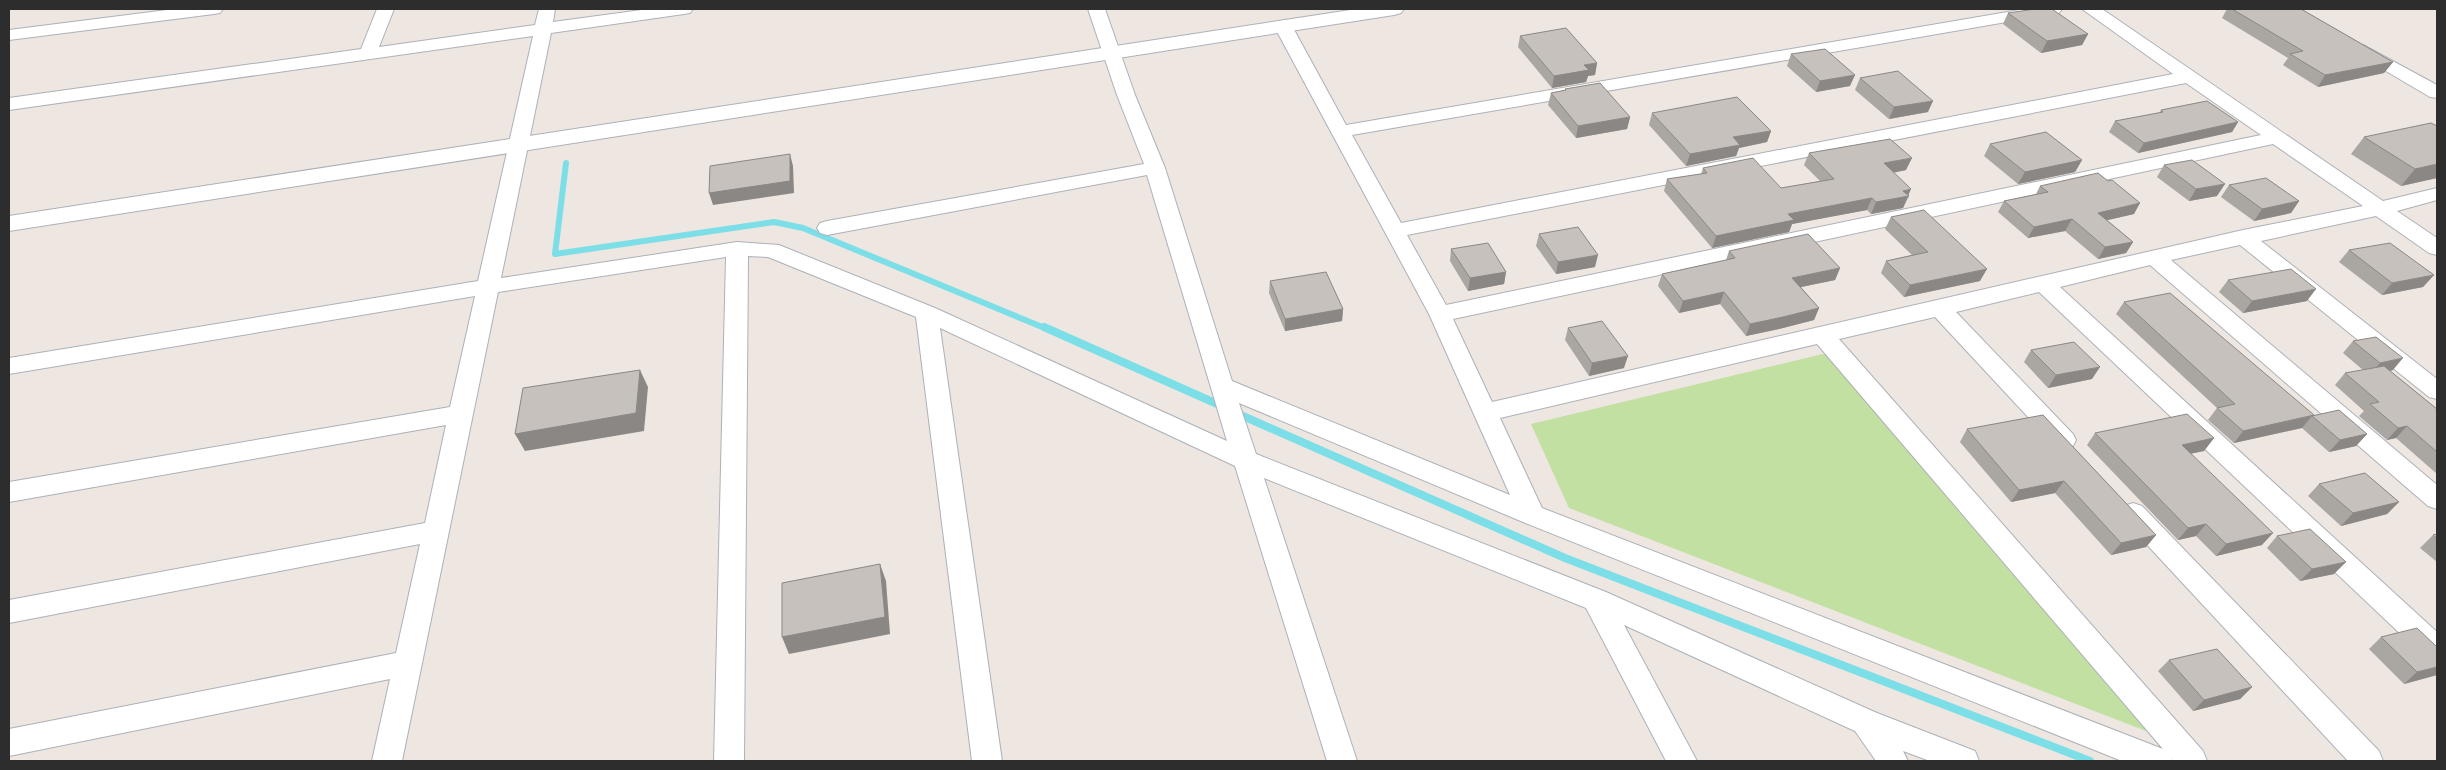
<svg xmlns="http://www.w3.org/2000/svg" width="2446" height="770" viewBox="0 0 2446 770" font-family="Lato,sans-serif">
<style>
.green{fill:#c2e0a1}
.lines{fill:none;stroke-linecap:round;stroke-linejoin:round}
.stream-far1{stroke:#7cdfe7;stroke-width:6}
.stream{stroke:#7cdfe7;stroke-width:8}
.minor-casing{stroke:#adb1b8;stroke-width:2}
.tertiary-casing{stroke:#adb1b8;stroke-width:2}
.minor{fill:#fff;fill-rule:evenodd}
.tertiary{fill:#fff;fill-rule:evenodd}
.wall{fill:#aaa6a2}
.shaded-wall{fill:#8b8784}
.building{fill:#c6c1bc;stroke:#8b8784}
</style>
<rect width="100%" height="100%" fill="#ede6e1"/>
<path class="green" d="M1827 353 2159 736 1569 508 1531 424Z"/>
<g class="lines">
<path class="stream-far1" d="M566 163 555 254 774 222 803 228 1047 329"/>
<path class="stream" d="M1044 327 1224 407
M1234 412 1565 558 2090 761"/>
<defs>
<path id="minor" d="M175 9H223L220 13 214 14 9 40V30Z
M377 9H394L379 47 535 25 539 9H555L553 22 649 9H693L690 13 684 14 551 33 501 278 737 242 779 245 935 308 1227 441 1147 175 827 235 820 233 817 228 820 223 827 221 1144 164 1117 95 1088 9H1105L1135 95 1165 168 1232 381 1510 495 1429 314 1274 26 1277 22H1289L1292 26 1346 125 2025 9H2062L2059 13 2053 14 1352 135 1401 223 2173 74 2082 9H2102L2383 201 2437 188V200L2397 211 2437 238V255L2429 253 2376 216 2261 241 2437 379V399L2429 397 2240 245 2171 260 2437 485V509L2428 506 2150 265 2060 287 2437 632V662L2427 659 2039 292 1956 312 2073 434 2076 440 2073 446 2064 449 2055 446 1935 317 1839 339 2203 751 2207 761H2173L2171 759 2172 761H2122L1523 522 1239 403 1256 454 1606 592 1877 713 1975 751 1979 761H1930L1903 751 1908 761H1876L1855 731 1624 625 1697 761H1666L1586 608 1264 478 1357 761H1327L1235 466 940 328 1002 761H972L916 317 768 257 748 256 744 761H714L726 257 498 292 402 761H372L390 679 9 756V729L396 653 420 544 9 623V600L425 523 446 425 9 502V482L450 407 475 296 9 374V358L478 281 533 36 9 110V98L361 49ZM2186 83 2261 135 1446 305 1407 235ZM2273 144 2363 206 2243 230 1492 402 1453 319ZM1817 344 2163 749 1542 508 1500 418Z
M2363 45 2437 85V98L2430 97 2357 54 2354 50 2357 46Z
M2133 503 2142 506 2379 751 2383 761H2348L2124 520 2120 513 2124 506Z"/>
<path id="tertiary" d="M1357 9H1404L1401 13 1394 15 9 231V216Z"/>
</defs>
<use href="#minor" class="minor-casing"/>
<use href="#tertiary" class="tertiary-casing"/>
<use href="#minor" class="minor"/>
<use href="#tertiary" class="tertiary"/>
</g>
<path class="wall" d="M2227 9H2301L2393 62 2384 73 2318 87 2283 65 2288 58 2222 18Z
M2008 13 2088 34 2082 45 2041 53 2003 24Z
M1520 36 1597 63 1595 75 1588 76 1586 82 1552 88 1518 47Z
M1791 54 1850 86 1816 92 1787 66Z
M1860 78 1928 112 1889 119 1855 90Z
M1565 89 1630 117 1627 129 1576 138 1548 105 1551 93 1565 91Z
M2161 110 2238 122 2232 132 2138 153 2109 132 2115 121 2159 113Z
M1652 113 1771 131 1767 142 1739 148 1736 156 1686 166 1649 125Z
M2364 137 2437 178 2401 186 2351 154Z
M1990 144 2082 160 2075 172 2018 184 1984 156Z
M1809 153 1906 170 1893 173 1909 196 1903 208 1871 214 1867 210 1792 224 1789 232 1712 248 1664 191 1667 179 1701 174 1703 168 1781 188 1820 181 1804 165Z
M2164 165 2217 196 2189 201 2157 177Z
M2229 185 2299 201 2291 213 2254 221 2221 197Z
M2040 186 2134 214 2107 220 2133 242 2126 253 2098 259 2065 231 2028 238 1998 212 2004 201 2036 194Z
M1891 217 1980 281 1904 297 1881 273 1886 261 1912 255 1885 229Z
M1539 234 1595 267 1556 274 1536 246Z
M1451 249 1506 272 1504 284 1468 291 1450 261Z
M2349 250 2434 275 2423 287 2382 295 2339 262Z
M1729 251 1840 268 1835 280 1801 287 1819 308 1814 320 1779 329 1746 336 1720 304 1679 313 1658 286 1662 274 1726 260Z
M2228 280 2307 301 2243 313 2219 292Z
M1270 281 1343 309 1342 321 1285 331 1269 293Z
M2124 302 2314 415 2367 434 2356 446 2329 452 2302 428 2234 443 2208 420 2217 408 2116 314Z
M1568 328 1624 368 1589 376 1565 340Z
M2353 341 2393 370 2390 371 2437 409V474L2396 438 2387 440 2359 416 2364 411 2335 385 2345 373 2363 370 2343 353Z
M2031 350 2092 379 2048 388 2024 362Z
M2043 415 2156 535 2146 547 2111 555 2055 493 2011 502 1960 442 1967 429Z
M2095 433 2214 438 2204 451 2190 454 2262 545 2216 556 2196 536 2178 540 2087 445Z
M2319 484 2399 502 2387 514 2341 526 2308 496Z
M2437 534V562L2420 548 2433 535Z
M2277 536 2334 574 2300 581 2267 548Z
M2381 637 2437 675 2404 684 2369 649Z
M2169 660 2252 687 2240 699 2193 711 2158 671Z"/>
<path class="shaded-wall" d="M2088 34 2082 45 2041 53 2047 41Z
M2393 62 2384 73 2318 87 2325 75Z
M1597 63 1595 75 1588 76 1586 82 1552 88 1554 76 1584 65Z
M1855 75 1850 86 1816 92 1820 81Z
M1933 101 1928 112 1889 119 1894 107Z
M1630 117 1627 129 1576 138 1578 126Z
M2238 122 2232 132 2138 153 2144 143Z
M1771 131 1767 142 1739 148 1736 156 1686 166 1690 154 1733 137Z
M790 154 793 166 794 193 713 205 709 193Z
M1912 158 1906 170 1879 175 1884 163Z
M2082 160 2075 172 2018 184 2025 172Z
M2437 164V178L2401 186 2415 169Z
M2225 184 2217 196 2189 201 2196 189Z
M1911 189 1903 208 1871 214 1876 202 1903 191Z
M1872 198 1867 210 1792 224 1789 232 1712 248 1716 236 1788 214Z
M2299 201 2291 213 2254 221 2262 209Z
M2140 203 2134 214 2091 224 2098 213Z
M2072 219 2065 231 2028 238 2034 227Z
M2133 242 2126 253 2098 259 2105 247Z
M1598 255 1595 267 1556 274 1558 262Z
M1840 268 1835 280 1787 290 1792 278Z
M1987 269 1980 281 1904 297 1910 285Z
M1506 272 1504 284 1468 291 1470 278Z
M2434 275 2423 287 2382 295 2392 283Z
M2316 289 2307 301 2243 313 2252 301Z
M1724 292 1720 304 1679 313 1683 301Z
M1819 308 1814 320 1779 329 1746 336 1750 324Z
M1343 309 1342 321 1285 331V319Z
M1628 356 1624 368 1589 376 1592 363Z
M2403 358 2393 370 2369 375 2380 363Z
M2100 367 2092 379 2048 388 2056 375Z
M640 370 648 387 644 431 525 451 515 434Z
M2312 416 2302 428 2234 443 2243 431Z
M2407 426 2396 438 2387 440 2398 428Z
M2367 434 2356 446 2329 452 2340 440Z
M2214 438 2204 451 2173 457 2182 445Z
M2064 481 2055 493 2011 502 2019 490Z
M2399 502 2387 514 2341 526 2353 513Z
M2206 524 2196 536 2178 540 2188 528Z
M2273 533 2262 545 2216 556 2226 544Z
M2156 535 2146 547 2111 555 2121 543Z
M2346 562 2334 574 2300 581 2312 569Z
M880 564 886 581 890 634 789 654 782 637Z
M2437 667V675L2404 684 2417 672Z
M2252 687 2240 699 2193 711 2204 700Z"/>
<path class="building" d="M2035 9H2052L2088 34 2047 41 2008 13Z
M2232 9H2301L2393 62 2325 75 2290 54 2303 51Z
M1566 28 1597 63 1584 65 1589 70 1554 76 1520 36Z
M1825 49 1855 75 1820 81 1791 54Z
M1898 71 1933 101 1894 107 1860 78Z
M1600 83 1630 117 1578 126 1551 93 1566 90 1565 89Z
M1737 97 1771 131 1733 137 1740 145 1690 154 1652 113Z
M2207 101 2238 122 2144 143 2115 121 2163 112 2161 110Z
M2431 123 2437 126V164L2415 169 2364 137Z
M2046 132 2082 160 2025 172 1990 144Z
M1890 139 1912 158 1884 163 1911 189 1903 191 1909 196 1876 202 1872 198 1788 214 1794 220 1716 236 1667 179 1707 173 1703 168 1753 158 1781 188 1834 179 1809 153Z
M790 154V181L709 193 710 166Z
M2192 160 2225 184 2196 189 2164 165Z
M2098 173 2108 181 2112 180 2140 203 2098 213 2133 242 2105 247 2072 219 2034 227 2004 201 2048 192 2040 186Z
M2266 178 2299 201 2262 209 2229 185Z
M1924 210 1987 269 1910 285 1886 261 1928 252 1891 217Z
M1578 227 1598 255 1558 262 1539 234Z
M1808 234 1840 268 1792 278 1819 308 1783 317 1750 324 1724 292 1683 301 1662 274 1735 258 1729 251Z
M1488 243 1506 272 1470 278 1451 249Z
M2390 243 2434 275 2392 283 2349 250Z
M2291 269 2316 289 2252 301 2228 280Z
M1326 272 1343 309 1285 319 1270 281Z
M2170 293 2314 415 2243 431 2217 408 2235 404 2124 302Z
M1602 321 1628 356 1592 363 1568 328Z
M2376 337 2403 358 2380 363 2353 341Z
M2074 342 2100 367 2056 375 2031 350Z
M2384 366 2437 409V452L2407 426 2398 428 2370 404 2379 402 2345 373Z
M640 370 636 413 515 434 523 388Z
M2339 410 2367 434 2340 440 2312 416Z
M2187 414 2214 438 2182 445 2273 533 2226 544 2206 524 2188 528 2095 433Z
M2043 415 2156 535 2121 543 2064 481 2019 490 1967 429Z
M2365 473 2399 502 2353 513 2319 484Z
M2310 529 2346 562 2312 569 2277 536Z
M2437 534V539L2433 535Z
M880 564 885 617 782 637V583Z
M2417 628 2437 647V667L2417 672 2381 637Z
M2217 649 2252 687 2204 700 2169 660Z"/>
<rect width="2446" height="770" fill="none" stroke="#2d2d2d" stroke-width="20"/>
</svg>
